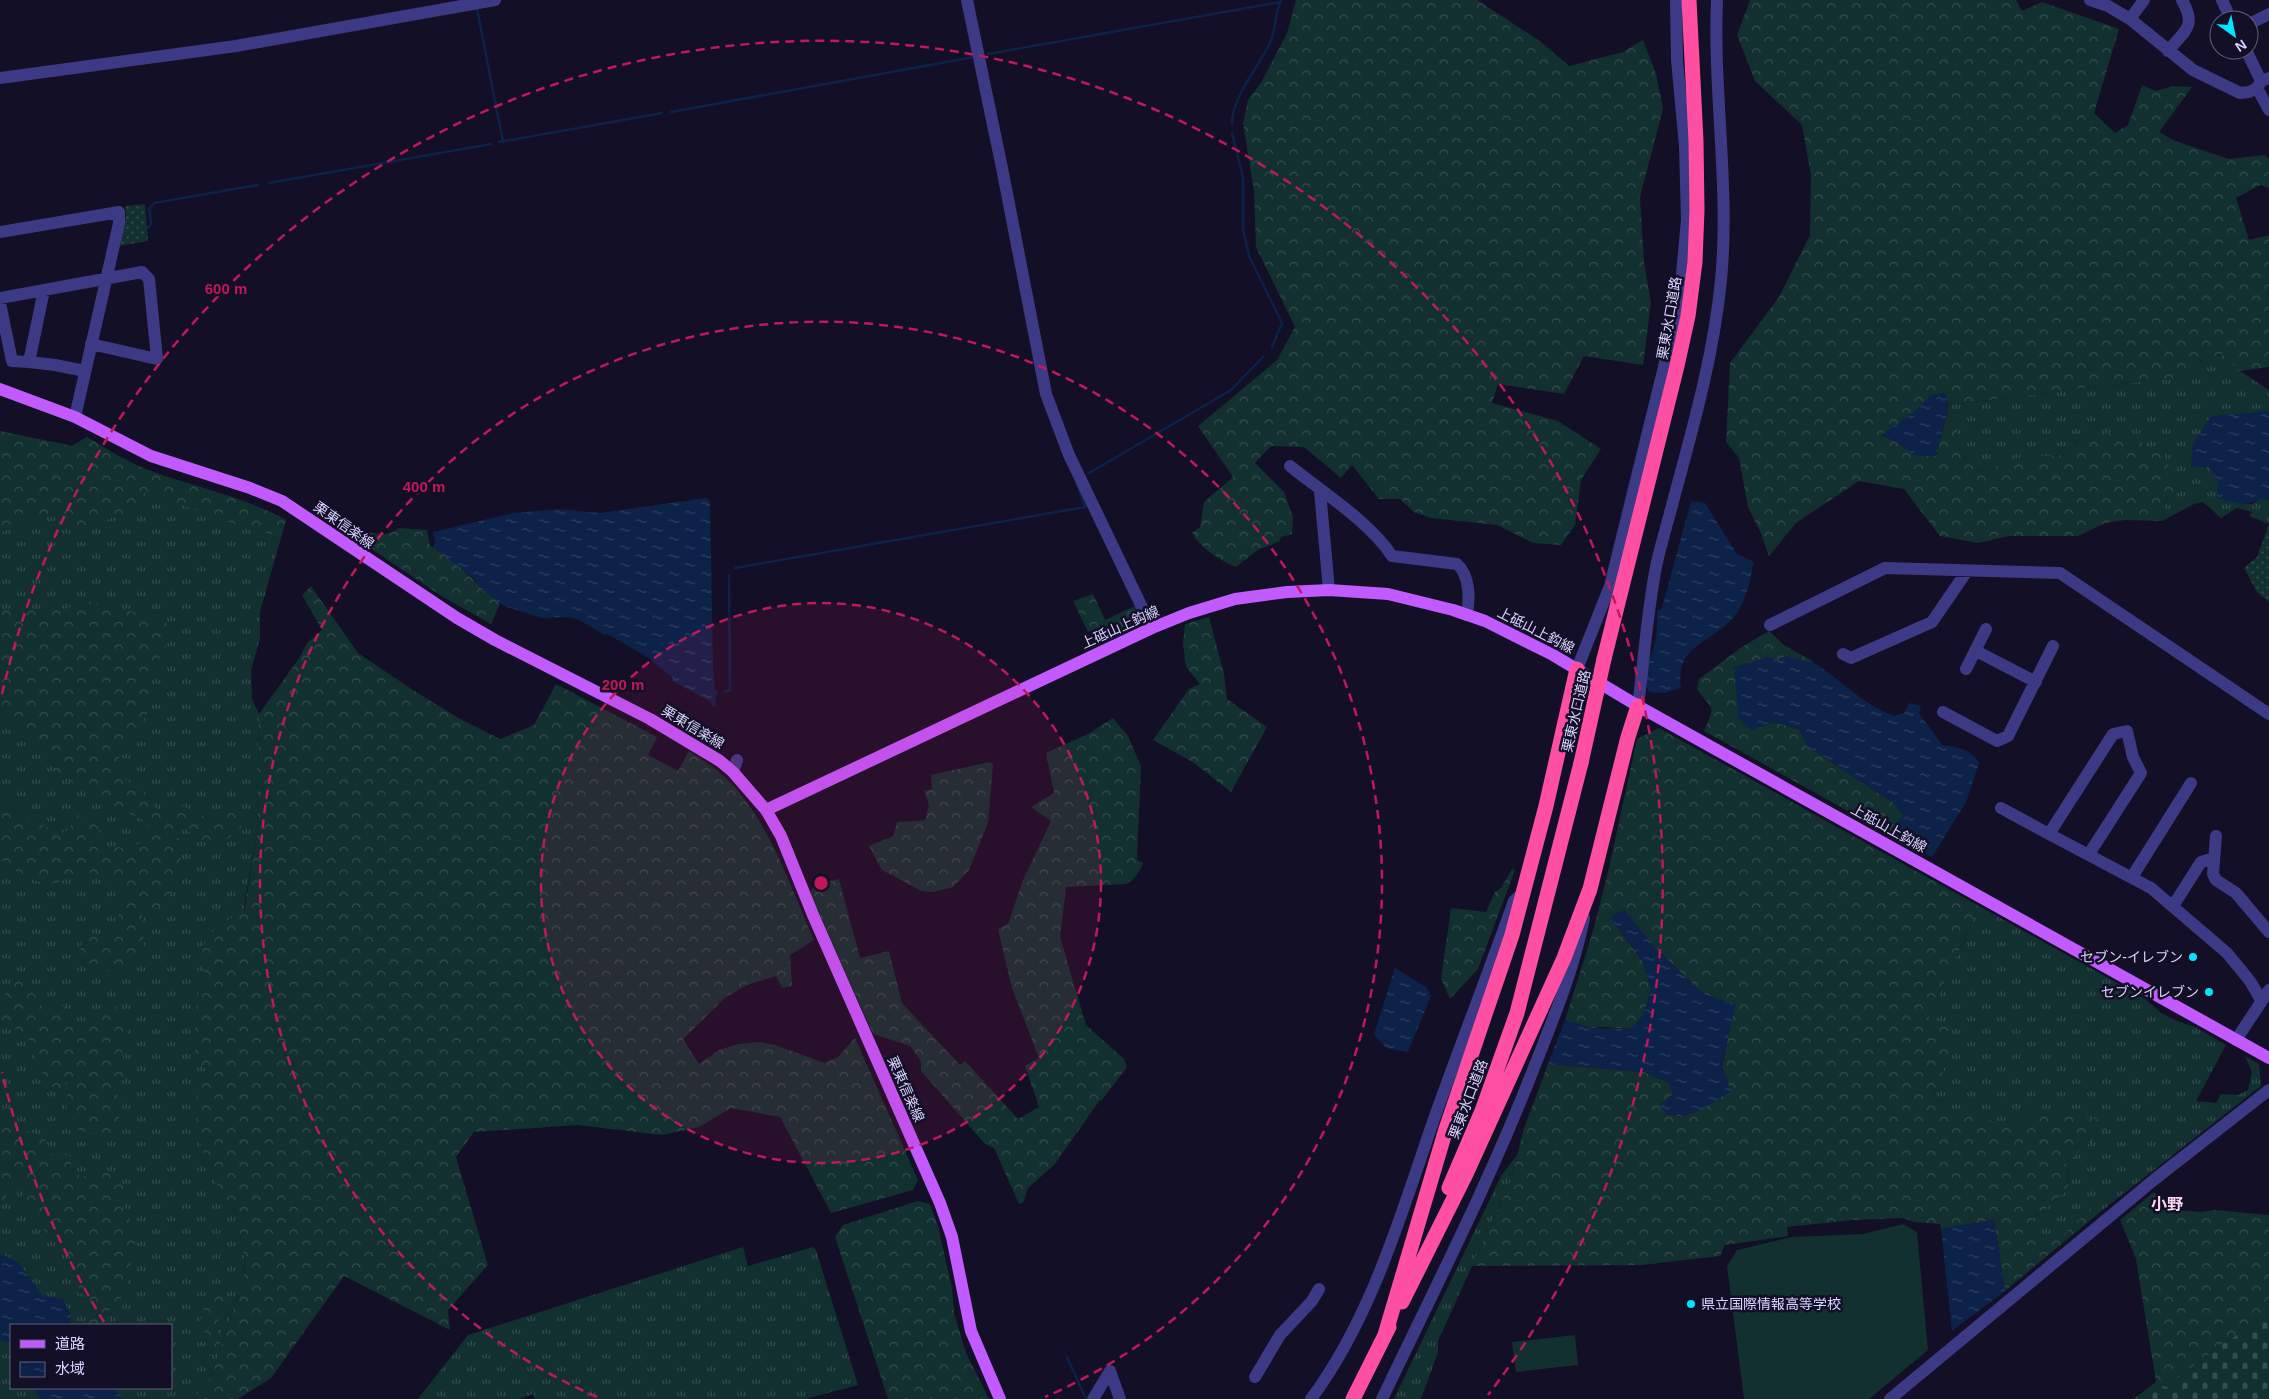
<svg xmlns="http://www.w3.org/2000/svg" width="2269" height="1399" viewBox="0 0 2269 1399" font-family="Helvetica,'Noto Sans JP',sans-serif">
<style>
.grass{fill:url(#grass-tufts);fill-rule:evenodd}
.forest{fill:url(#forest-crowns)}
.cemetery{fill:url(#cemetery-stones)}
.park{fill:url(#park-dots)}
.garden{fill:#12302f}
.water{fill:url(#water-ripples)}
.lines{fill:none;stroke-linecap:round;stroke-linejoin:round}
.stream{stroke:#0c2248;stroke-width:2.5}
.minor{stroke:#3d3a85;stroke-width:12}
.major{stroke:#c25bff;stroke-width:12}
.highway{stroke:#ff4fa3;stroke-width:15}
.highway-bridge{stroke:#ff4fa3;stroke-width:15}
.ring{fill:none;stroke:#c2185b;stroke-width:2.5;stroke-dasharray:9 6}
.poi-dot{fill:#00e5ff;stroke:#130f26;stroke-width:2}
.labels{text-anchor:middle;stroke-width:5;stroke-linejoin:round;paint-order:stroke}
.street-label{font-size:14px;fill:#d9d4ff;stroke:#130f26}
.poi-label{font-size:14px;fill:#d9d4ff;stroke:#130f26;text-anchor:end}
.quarter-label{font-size:16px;font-weight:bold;fill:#ffd6f0;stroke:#130f26}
.centre{fill:#c2185b;stroke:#130f26;stroke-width:2.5}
.ring-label{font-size:15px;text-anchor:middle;font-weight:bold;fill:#c2185b;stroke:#130f26;stroke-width:5;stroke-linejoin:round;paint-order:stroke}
</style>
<defs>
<pattern id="grass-tufts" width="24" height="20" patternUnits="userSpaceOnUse" patternTransform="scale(1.25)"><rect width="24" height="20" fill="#12302f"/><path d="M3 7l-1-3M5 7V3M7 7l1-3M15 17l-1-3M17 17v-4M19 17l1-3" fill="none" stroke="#344d4e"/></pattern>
<pattern id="forest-crowns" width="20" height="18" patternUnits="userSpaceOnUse" patternTransform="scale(1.25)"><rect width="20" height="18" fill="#12302f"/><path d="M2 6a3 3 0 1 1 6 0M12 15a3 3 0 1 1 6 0" fill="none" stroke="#344d4e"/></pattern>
<pattern id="cemetery-stones" width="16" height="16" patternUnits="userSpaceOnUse" patternTransform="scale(1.25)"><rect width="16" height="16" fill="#12302f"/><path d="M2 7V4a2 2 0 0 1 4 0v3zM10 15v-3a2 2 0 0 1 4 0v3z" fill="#344d4e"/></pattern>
<pattern id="park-dots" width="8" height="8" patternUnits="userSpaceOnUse" patternTransform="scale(1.25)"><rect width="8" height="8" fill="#12302f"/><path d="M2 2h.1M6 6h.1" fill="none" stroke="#344d4e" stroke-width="1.8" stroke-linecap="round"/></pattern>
<pattern id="water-ripples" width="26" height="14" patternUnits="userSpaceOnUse" patternTransform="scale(1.25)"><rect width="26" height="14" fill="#0c2248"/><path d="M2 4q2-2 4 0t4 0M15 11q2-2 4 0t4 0" fill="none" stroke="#2f4163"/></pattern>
</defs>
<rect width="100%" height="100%" fill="#130f26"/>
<path class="grass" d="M2222 354 2240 371 2269 390V411L2264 412 2191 466 2209 467 2219 483 2225 501 2252 504 2260 499 2269 500V524L2249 516 2252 512 2237 508 2221 518 2203 502 2194 504 2162 521 2167 498 2182 490 2084 435 2062 455 2013 459 1982 472C1961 460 1958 452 1956 429H1943L1949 405 2109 385 2179 378 2205 358Z
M0 431 72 446 87 437C106 449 126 461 148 470 194 488 242 497 286 520L260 612V639L251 670 252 699 259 714 257 833 244 907 234 1200 245 1262 244 1276 211 1377 194 1399H0ZM11 1325H171V1388H11Z
M1979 906 2144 998 2161 1013 2179 1022 2195 1027 2226 1045 2196 1101 2216 1103 2221 1094 2238 1095 2248 1090 2252 1072 2245 1056 2259 1064 2261 1086 2099 1213 2090 1209 2065 1233 2052 1241 2041 1236 2029 1223 2069 1188 2066 1163 2105 1129 2033 1114 2018 1124 1950 1114 1933 1096 1948 1058 1929 1017Z
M1517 1155 1511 1180 1438 1341V1352L1421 1399H1394L1501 1176Z
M743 1247 748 1266 813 1247 816 1250 858 1385 805 1399H535L533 1394 519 1399H418L468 1335Z"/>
<path class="forest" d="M1296 0H1477L1540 41 1569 66 1623 52 1643 40 1656 74 1663 109 1640 197 1644 262 1651 303 1643 365 1584 356 1564 394 1498 384 1492 403 1558 421 1601 449 1581 480 1575 525 1561 545 1533 543 1497 525 1431 518 1414 512 1400 499H1379L1352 465 1341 478 1304 447 1271 446 1255 463 1284 492 1293 517 1292 534 1281 537 1279 542 1259 549 1236 567C1220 560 1201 549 1192 533L1200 527 1204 502 1233 477 1198 426 1277 360 1295 327 1256 247 1254 191 1243 123 1248 100 1262 81 1287 33Z
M1750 0H2016L2022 11 2042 2 2119 29 2094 113 2115 133 2128 125 2142 85 2156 91 2173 86 2192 87 2159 132 2175 141 2229 159 2265 155 2269 159V188L2260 185 2236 198 2249 240 2269 235V367L2240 371 2222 354 2205 358 2179 378 2109 385 1949 405 1945 393 1932 395 1916 411 1882 435 1897 442 1914 455 1936 456 1943 429H1956C1958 452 1961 460 1982 472L2013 459 2062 455 2084 435 2124 433 2162 453 2182 490 2167 498 2162 521 2125 520 2105 523 2078 536H2009L1978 543 1940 536 1904 489 1859 481 1796 523 1769 556 1760 531 1748 507 1739 458 1726 442 1730 363 1779 297 1810 235 1811 175 1802 125 1755 81 1737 35Z
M0 431 72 446 87 437C106 449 126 461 148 470 194 487 243 496 286 520L281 537 231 523 145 492 137 508 86 528H62L56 517 34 518 0 533Z
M398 528 427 530 430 546C453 556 479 588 500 603L491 624 443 597 358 540 363 531C375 533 388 538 398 528Z
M311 586 358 653 416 692 460 719 500 739 534 725 556 684 657 737 648 755 678 771 689 751C703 760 717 769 729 781 771 825 790 886 814 940L790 955 792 986 782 988 776 976 747 985 726 997 683 1039 699 1064 719 1050 738 1044 759 1042 775 1045 825 1063 838 1057 855 1038 918 1180 913 1190 831 1213 780 1117 731 1108 699 1127 662 1135 578 1125 474 1132 456 1157 488 1265 448 1310 450 1330 344 1276 271 1378 238 1399H194L211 1377 244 1276 245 1262 234 1201 229 1203C209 1175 191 1132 197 1096 198 1087 203 1079 207 1071L200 1063 195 1051V1021L199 987 206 977C205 971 202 963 202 957 202 933 225 920 244 912L257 833 259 714 300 657 307 643 322 630 302 595Z
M1093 594 1105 620 1137 605 1140 613 1135 626 1103 641 1097 629 1088 632 1073 601Z
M84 601 100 603 163 620 169 626 172 637C163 651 153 667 148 683 147 688 150 693 150 698 150 721 131 736 117 750L126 780 143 793 155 808 166 812 179 804 201 815 210 818 233 802 242 823 240 830C234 834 226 841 220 843 210 845 189 835 184 827L175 833 184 848 171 890 169 901 162 907 152 909 149 900 146 901 142 913 144 950 141 958 122 973C111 971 81 968 80 953 80 948 82 942 83 936L88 932 100 935 113 934 123 900 128 895C118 887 104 877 91 873 78 869 67 881 55 883 38 887 10 869 0 858V800L9 803 22 814 60 834 68 830 78 815 88 818 99 828 101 845 132 849 145 838 149 829 141 819 130 814 113 812 57 772 52 765 54 754 22 736 6 711 0 717V610H63Z
M1209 617 1224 674 1227 699 1267 727 1231 792 1194 763 1153 740 1189 689 1200 684 1186 667 1183 643 1185 624Z
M1769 631 1784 645 1814 662H1800L1786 656 1777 661 1734 667 1751 730 1774 722 1799 729 1807 746 1895 804 1903 815 1891 835 1704 731C1717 701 1712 712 1697 689L1699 679 1742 647Z
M1113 718 1128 736 1141 766 1137 860 1143 863C1139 873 1135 879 1126 884L1066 887 1060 937 1086 1025 1124 1059 1127 1067 1102 1100H1100L1054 1165 1028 1188 1023 1203 1019 1204 994 1148 985 1144 921 1071V1061L910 1046 873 1034 811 895 812 888 815 885 839 879 860 958 889 951 902 1003 960 1065 965 1061 1018 1119 1039 1107 1025 1066 1039 1058 1012 988 998 929 1008 924 1023 880 1051 821 1031 807 1054 793 1046 753 1088 734Z
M1659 728 1979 906 1929 1017 1949 1029 1948 1058 1933 1096 1950 1114 2018 1124 2033 1114 2097 1119 2106 1129 2066 1163 2069 1188 2029 1223 2041 1236 2052 1240 2065 1233 2090 1209 2099 1213 2005 1291 1994 1220 1941 1229 1940 1224 1914 1222 1904 1218 1853 1220 1787 1227 1788 1236 1725 1245 1720 1256 1641 1265 1472 1266 1511 1180 1524 1128 1548 1064 1644 1072 1669 1082 1674 1094 1660 1105 1730 1091 1722 1067 1735 1004 1706 996 1700 991 1644 937 1611 919 1644 963 1651 989 1644 1015 1631 1029 1603 1027 1590 1028 1565 1020 1593 931 1609 868 1637 739Z
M990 762 993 764 988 823 969 870 953 887 933 892 921 891 912 886 882 870 869 846 893 836 897 822 925 820 929 805 924 791 932 789 931 775Z
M1512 869 1515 870 1478 969 1450 999 1441 979 1451 908 1486 912 1495 892 1501 888Z
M17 979 26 982 46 1012 55 1005 64 1006 74 1015 72 1022 77 1030 88 1033 102 1004 123 1009 127 1018V1032L122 1051 126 1071 117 1095 123 1099 116 1133 103 1135 77 1130C69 1108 60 1110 71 1086L66 1082 59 1091 51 1086 39 1067 35 1058 33 1046 25 1034 0 1022V1001Z
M0 1107C5 1112 10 1121 16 1125 35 1138 43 1128 52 1154L70 1156 72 1168 81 1178 89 1174 97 1166 121 1179 126 1191 123 1210 130 1217 129 1225 135 1233 136 1239 125 1292 117 1304 107 1312 110 1325H89L85 1309 88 1300 84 1295 79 1292 77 1272 68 1253 61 1242 42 1229 37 1213 23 1198 24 1186 21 1179 8 1189 5 1203 0 1206V1157L5 1148 0 1143Z
M2154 1192 2177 1210 2201 1212 2214 1210 2269 1215V1316L2224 1343 2166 1387 2156 1382 2136 1259 2120 1220Z
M918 1201 930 1204 938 1226 952 1288 954 1313 966 1353 989 1399H888L835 1237 843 1225Z
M216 1285 224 1286 227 1292 217 1324 218 1333 221 1334C221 1345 219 1352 209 1356 209 1347 203 1337 205 1329L199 1325 204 1309 199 1301Z"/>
<path class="cemetery" d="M2269 1316V1399H2134L2156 1382 2166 1387 2224 1343Z"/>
<path class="park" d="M145 204 148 241 119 246 126 215 125 206Z
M2269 524V602L2257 592 2244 568 2257 557Z"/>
<path class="garden" d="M1903 1224 1917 1232 1928 1350 1869 1399H1744L1727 1266 1737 1250 1792 1237 1863 1234Z
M1575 1335 1578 1365 1516 1372 1512 1342Z"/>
<path class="water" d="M1945 393 1949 405 1936 456 1914 455 1897 442 1881 435 1916 411 1932 395Z
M2269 411V500L2260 499C2247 506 2230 504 2217 497L2219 483 2209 467H2191L2193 444 2211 416Z
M706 498 710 501 713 669 715 691H717L718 695 715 696 716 706H712L711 702 673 681 672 677 646 656 607 634 605 635 577 619 565 617 542 618 504 606 484 591 472 577 433 547 435 543 433 532 513 513 558 509 600 513Z
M1691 501 1705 503 1737 554 1754 562C1750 580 1747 598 1737 613 1714 644 1674 643 1681 688L1664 693 1649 692C1640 674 1652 658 1656 639 1657 630 1657 620 1657 611L1662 608Z
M1786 656C1793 659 1813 662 1816 664 1842 681 1864 705 1894 716L1904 713 1909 703 1921 706 1919 713 1942 745C1956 746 1972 750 1979 763L1966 802 1932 857 1891 835 1903 815 1895 804 1807 746 1799 729 1774 722 1751 730 1739 719 1734 667 1768 657 1777 661Z
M1625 910C1647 941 1673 965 1700 991 1708 997 1724 1000 1735 1004L1722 1067 1731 1091 1704 1108 1683 1117 1666 1114 1660 1105 1673 1094 1669 1082 1644 1072 1548 1064 1565 1020 1590 1028 1630 1029 1644 1015 1651 989 1644 963 1611 919 1614 914Z
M1395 968 1427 988 1431 996 1408 1052 1386 1048 1374 1034Z
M1994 1220 2005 1291 1952 1331 1941 1229Z
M2 1254 18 1262 43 1296 63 1299 71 1316V1325H11V1343L0 1340V1255Z
M35 1388H113L124 1399H39Z"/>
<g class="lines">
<path class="stream" d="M477 9 503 142
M988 54 1280 2
M671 112 974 57
M1232 124C1232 96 1259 67 1271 41 1276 28 1275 12 1281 0
M1232 133 1243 178V229L1249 256 1282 323 1272 347
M499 142 662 113
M269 183 491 144
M148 228 151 224 149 209 154 203 258 185
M1089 473 1231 390 1263 357
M735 568 1085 507 1076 480
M725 692 730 690 729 575
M1067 1357 1086 1399"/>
<path class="minor" d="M967 0 1002 168 1046 394 1069 455 1152 628
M2090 0 2108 6 2130 19 2193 70 2240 93 2249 92 2257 88 2261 81 2269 78
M2222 0 2231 20
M2130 19 2144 0
M2249 24 2269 14
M2246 50 2261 81
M2168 51C2185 30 2197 27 2182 0
M0 78 236 46 495 0
M2257 88 2269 110
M0 232 119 212V223L75 417
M0 298 142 272 149 279 157 359 91 344
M0 303 12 361 29 362 44 290
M29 362 55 365 85 371
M1290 466C1321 491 1371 523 1392 556L1457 564C1469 574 1471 600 1466 615
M1320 491 1329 590
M1770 625 1885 568 2060 573 2269 714
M1976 651 2036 682
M1843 654 1851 658 1932 622 1967 571
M1577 669 1610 586 1679 306 1687 220 1685 146 1677 60 1676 0
M1966 669 1986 629
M1638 706C1644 660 1647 613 1656 567 1661 543 1669 518 1675 494 1694 424 1714 353 1721 280 1730 187 1713 93 1717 0
M1943 712 1997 741 2008 736 2053 646
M733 772 737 760
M2001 808 2049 834
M2216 836 2213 874 2216 880 2236 893 2269 932
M2089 854 2141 773 2133 757 2127 731 2113 734 2049 834 2151 888 2227 953 2250 981 2261 1000
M2132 877 2191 783
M2173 906 2201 862 2214 858
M2236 1040 2269 990
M1110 1371 1120 1399
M1255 1377 1280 1335 1312 1301 1319 1289
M1093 1399 1110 1371
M1311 1399C1372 1317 1401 1214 1434 1119 1460 1046 1488 974 1514 901L1518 897
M1382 1399C1435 1288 1491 1179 1535 1065 1554 1017 1574 969 1584 918
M1890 1399 2155 1179 2269 1090"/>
<path class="major" d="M0 389 75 417 151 456 250 488 282 501 457 618 495 640 650 719 720 761 733 772 766 810 781 836 813 915 940 1203 952 1237 971 1331 1000 1399
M766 810 1152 628 1189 613 1235 599 1287 592 1329 590 1388 594 1453 610 1485 621 1553 655 1638 706 2269 1058"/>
<path class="highway" d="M1604 659 1677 366 1688 316 1695 262 1697 210 1696 141 1689 0
M1449 1188 1482 1111 1517 1013 1581 763
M1402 1302 1466 1174 1564 958 1590 889 1628 737 1638 706
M1385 1335 1446 1129 1512 935 1546 806 1577 669
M1353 1399 1389 1327"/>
<path class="highway-bridge" d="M1581 763 1604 659"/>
</g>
<circle cx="821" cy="883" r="280" fill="#c2185b" fill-opacity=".12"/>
<g class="ring">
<circle cx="821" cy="883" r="280"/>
<path d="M597 1397A561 561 0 1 1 1045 1397"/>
<path d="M104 1322A841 841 0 0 1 2 1072M2 694A841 841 0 1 1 1488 1395"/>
</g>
<g class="poi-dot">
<circle cx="2193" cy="957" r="5"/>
<circle cx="2209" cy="992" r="5"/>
<circle cx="1691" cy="1304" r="5"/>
</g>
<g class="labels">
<g class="street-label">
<text transform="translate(1669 318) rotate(-80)" y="5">栗東水口道路</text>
<text transform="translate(344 525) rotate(35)" y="5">栗東信楽線</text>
<text transform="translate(1120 627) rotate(-24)" y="5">上砥山上鈎線</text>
<text transform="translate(1536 630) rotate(27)" y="5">上砥山上鈎線</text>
<text transform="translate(1576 711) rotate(-77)" y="5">栗東水口道路</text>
<text transform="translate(693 727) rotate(31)" y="5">栗東信楽線</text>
<text transform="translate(1889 828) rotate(29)" y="5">上砥山上鈎線</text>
<text transform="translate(906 1089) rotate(66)" y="5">栗東信楽線</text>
<text transform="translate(1468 1099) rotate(-69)" y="5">栗東水口道路</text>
</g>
<g class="poi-label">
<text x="2183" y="962">セブン-イレブン</text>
<text x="2199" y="997">セブンイレブン</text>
<text x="1701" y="1309" text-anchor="start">県立国際情報高等学校</text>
</g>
<g class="quarter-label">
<text x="2167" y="1210">小野</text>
</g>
</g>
<circle cx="821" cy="883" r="8" class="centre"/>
<g class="ring-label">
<text x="226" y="294">600 m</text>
<text x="424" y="492">400 m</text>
<text x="623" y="690">200 m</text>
</g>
<rect x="10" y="1324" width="162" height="65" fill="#130f26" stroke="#625e7d"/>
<rect x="20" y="1340" width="25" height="8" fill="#c25bff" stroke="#625e7d"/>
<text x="55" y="1349" font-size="15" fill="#d9d4ff">道路</text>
<rect x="20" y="1362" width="25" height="15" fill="url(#water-ripples)" stroke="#625e7d"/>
<text x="55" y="1374" font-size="15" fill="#d9d4ff">水域</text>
<g transform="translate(2234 35) rotate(147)"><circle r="24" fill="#130f26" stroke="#625e7d"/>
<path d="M0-4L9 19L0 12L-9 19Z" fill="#00e5ff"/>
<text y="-8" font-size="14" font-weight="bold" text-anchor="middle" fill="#d9d4ff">N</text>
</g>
</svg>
